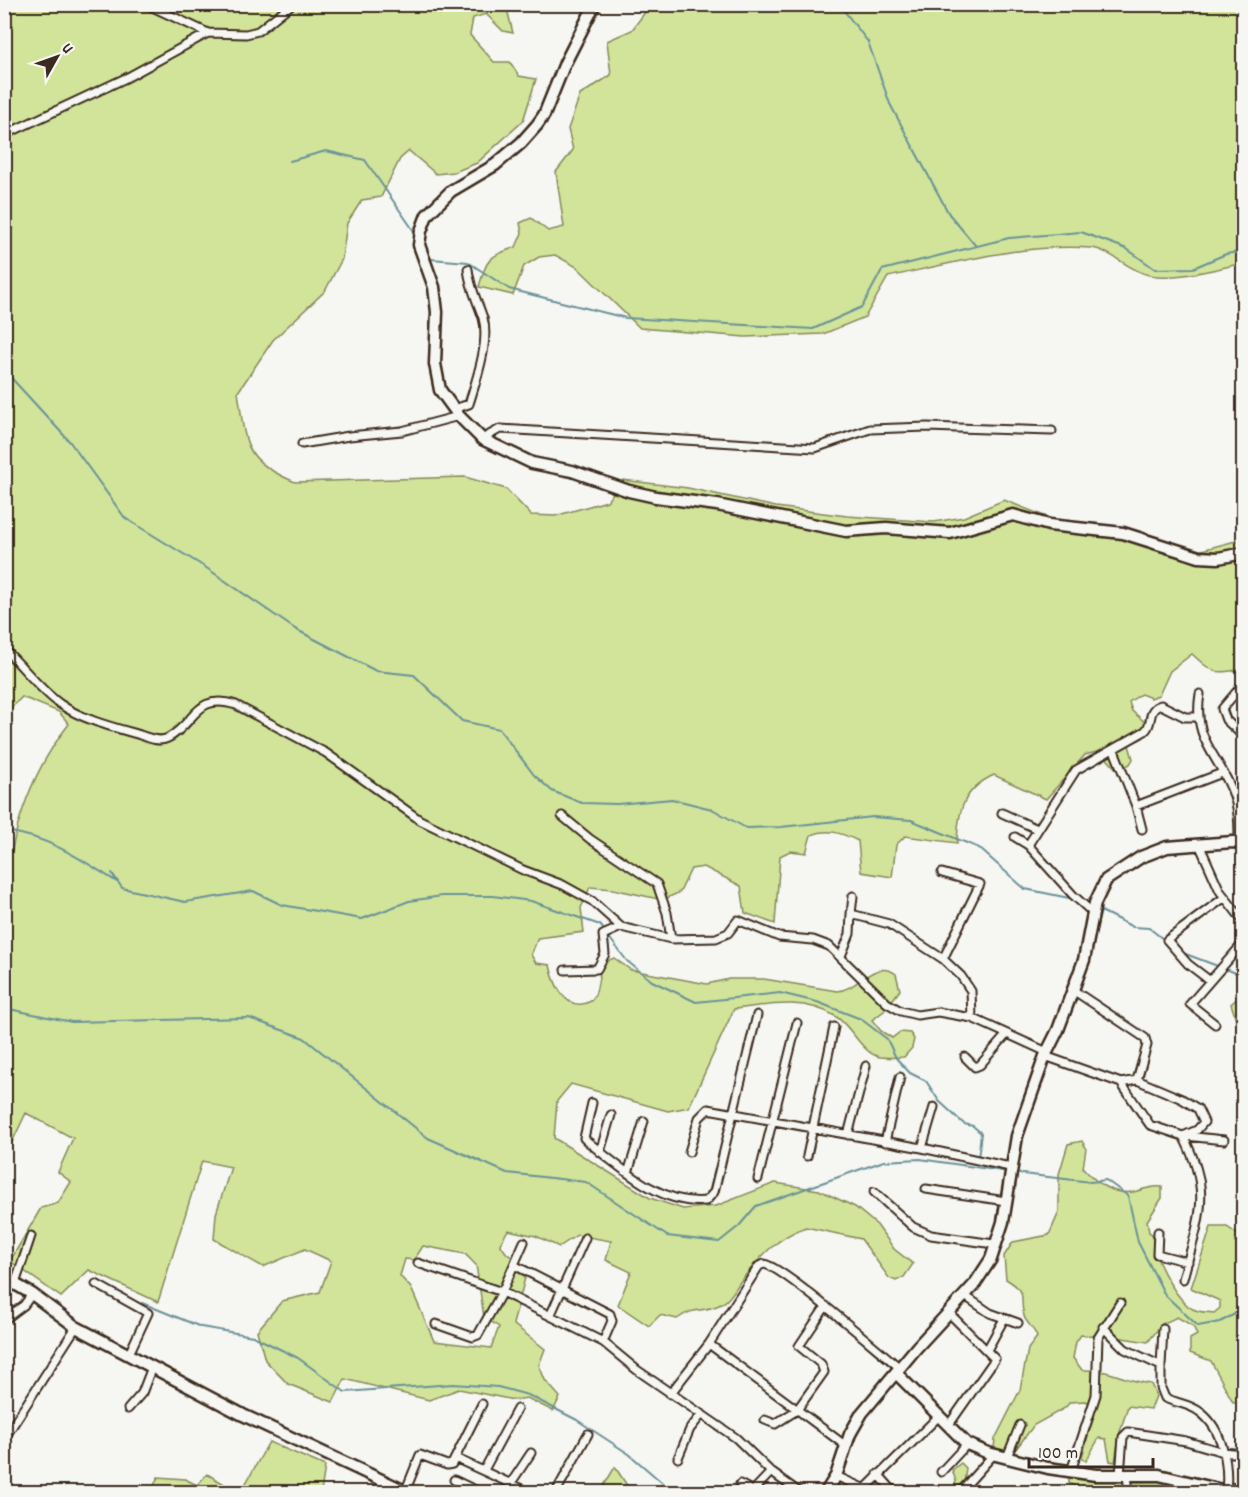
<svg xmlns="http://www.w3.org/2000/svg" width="1248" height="1497" viewBox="0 0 1248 1497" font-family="Dekko,sans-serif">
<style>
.green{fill:#d1e499;stroke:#86875c;stroke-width:1.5;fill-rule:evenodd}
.water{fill:#8bd7eb;stroke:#6b9299;stroke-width:1.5}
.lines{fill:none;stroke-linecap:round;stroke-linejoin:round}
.stream{stroke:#6b9299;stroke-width:2}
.street-casing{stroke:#3b2a1e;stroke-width:11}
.secondary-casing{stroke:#3b2a1e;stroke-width:15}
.street{stroke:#f6f6f2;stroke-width:7}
.secondary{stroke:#f6f6f2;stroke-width:10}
</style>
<rect width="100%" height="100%" fill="#f6f6f2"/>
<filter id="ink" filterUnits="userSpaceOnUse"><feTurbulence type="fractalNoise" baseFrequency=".0167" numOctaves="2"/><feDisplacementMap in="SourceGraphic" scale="12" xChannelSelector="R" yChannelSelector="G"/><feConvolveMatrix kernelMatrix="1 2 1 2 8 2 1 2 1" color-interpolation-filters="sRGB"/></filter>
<g filter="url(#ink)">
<path class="green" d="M651 4 1243 5V263C1217 269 1176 280 1149 275 1129 271 1111 250 1091 248 1026 243 952 263 888 277L865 317 823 334 745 337 640 328 577 267 555 255 539 257 524 266 513 295 479 287C487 258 488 257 516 247L522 233 520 223 531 218 548 231 564 227 556 172 573 150 568 129 580 95 611 75 607 41 632 30Z
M5 5H506L513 33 503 31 486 14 473 18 470 35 494 62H510L519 76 536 79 523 121 477 163 454 172 436 174 409 151 400 159 381 197 362 200 347 223 342 259 325 291 273 340 238 392C246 444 242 460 295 482L465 477 506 489 531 515 555 516 607 501 623 480 688 488 776 507 847 516 934 522 964 517 1004 500 1057 521 1125 527 1198 551 1243 539V669C1214 674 1214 674 1192 654L1170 671 1159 695 1151 698 1141 694 1129 702 1132 711 1146 723 1143 738 1129 745 1133 759 1130 764 1118 771 1100 751 1085 755 1046 799 994 775C963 789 958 811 957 843L905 836 896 845 892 877 861 872 858 841C842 833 828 828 811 835L806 853 790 851 780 856 775 924 745 913 741 886 704 867 691 869 680 892 663 900 613 889 590 887 581 908 584 932 538 938 531 955 536 963 550 965C553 980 563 1007 582 1004 587 1003 591 1002 594 997 601 983 595 964 614 958L631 970 707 984 729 979H764L837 991C858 990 874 958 896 974L900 990 884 1011 872 1020 881 1031 892 1038 900 1032 910 1033 914 1039 912 1048 904 1057C896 1057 888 1058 880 1057 861 1053 852 1026 835 1016 804 997 768 1005 734 1009L689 1107 668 1111 571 1084 557 1101 554 1138 650 1198 683 1209 716 1206 775 1183 819 1190 855 1207 877 1225 894 1249 913 1264 904 1277 896 1281 889 1278 861 1239 806 1227C777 1237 759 1258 740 1282 735 1289 730 1299 723 1303 704 1314 696 1305 677 1319L660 1315 649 1326 618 1305 631 1272 606 1260 611 1241 577 1235 559 1247 536 1236 508 1230 500 1244 507 1254 520 1262 525 1278 513 1324 545 1349 539 1365 545 1380 560 1397 553 1411 527 1398 514 1400 459 1389 429 1400 345 1379 333 1402 288 1384 265 1360 257 1331 282 1301 320 1292 331 1261 305 1249 263 1267 214 1239 216 1214 231 1167 202 1161 158 1302 89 1270 61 1297 10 1261 41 1208 58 1203 71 1182 58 1172 73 1138 26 1113 5 1157V853L12 849C22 802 39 762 69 724L59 712 22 697 5 714ZM423 1246 465 1254 476 1265 484 1317 499 1327 491 1348 434 1341 411 1288 400 1276 405 1259 414 1260Z
M1243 993V1031L1238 1025 1231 1004Z
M1082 1141 1086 1148 1083 1168C1097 1183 1111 1195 1133 1192 1144 1190 1151 1185 1162 1187V1198L1147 1221 1149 1232 1153 1235C1151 1255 1173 1293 1188 1306 1195 1312 1205 1312 1214 1313L1220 1308V1301L1191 1288 1211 1227H1227L1243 1238 1244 1397 1241 1402H1233L1211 1361 1190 1353V1339L1197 1335 1193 1326 1177 1317 1162 1324 1148 1342 1109 1336 1081 1335 1076 1342 1073 1358 1082 1370C1112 1369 1124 1381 1151 1384L1156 1396 1151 1409 1128 1406 1119 1435 1115 1462 1110 1461 1106 1439 1099 1438 1086 1461 1082 1457 1095 1411V1405L1085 1401 1070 1402 1065 1408 1034 1425 1016 1449 1000 1452 994 1448 995 1439 1020 1390 1028 1349 1037 1337C1034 1328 1026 1323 1024 1316 1018 1294 1030 1294 1006 1279L1004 1256 1013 1242 1049 1235 1059 1212V1174L1068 1144Z
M269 1442 325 1466 321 1492H241Z
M961 1463 966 1468 963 1492H953L956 1481 952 1470Z
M615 1467 628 1487 635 1492H600Z
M207 1474 238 1492H151L158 1477 185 1479 197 1485Z
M1069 1477 1119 1482 1169 1481 1172 1483V1492H1075L1076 1487 1069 1483Z"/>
<path class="water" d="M1243 1159 1244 1214H1243L1237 1187Z"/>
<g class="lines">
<path class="stream" d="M839 4 868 42 890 104 949 214 975 245
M290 161 326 151 365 160 416 234
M426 249 431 259 468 262 509 289 626 318 813 329 862 307 882 270 1009 238 1081 232 1127 249 1155 269 1193 268 1226 254 1244 251
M4 370 70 442 125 518 208 569 295 629 376 671 414 675 462 721 499 729 534 775 552 791 582 803 617 804 672 799 712 809 746 828 781 827 873 817 911 820 979 848 1025 889 1074 899
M4 831C48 836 81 859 117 882L112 873 122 888 185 902 253 891 282 905 362 919 409 901 442 896H493L531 901 600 925 605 931
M1101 911 1133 927 1149 928 1163 939 1166 938
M608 936 627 961 652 981 696 1002 780 993 817 1002 861 1019 887 1039 896 1058 910 1073 926 1081 939 1101 964 1124 973 1126 981 1133 977 1167
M1092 945 1101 911 1097 909
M1183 953 1244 976
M1079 991 1082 979
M4 1008 72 1022 249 1018 304 1038 428 1138 507 1173 586 1182 667 1236 719 1242 739 1226 756 1206 884 1161 920 1159 1009 1172
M1020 1151 1025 1130
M1014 1173 1091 1182 1106 1180 1128 1196 1138 1242 1165 1295 1198 1326 1220 1322 1244 1309
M142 1303 201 1327 253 1336 298 1358 345 1392 453 1384 498 1387 528 1395 577 1420 629 1454 673 1492"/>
<defs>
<path id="street" d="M146 4 208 33
M4 135 128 77 208 33 246 34 258 31 292 4
M454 409 469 404C476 381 490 342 483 318 477 300 470 288 468 269
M482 439 500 429 815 448 870 429 927 427 1052 431
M302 444 349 436 402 431 459 416
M4 649C23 666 39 689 60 704 81 719 112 727 137 734 146 737 159 743 168 738 196 723 195 692 236 705L326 753 420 820 523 870 563 885 592 901 621 927 671 939 716 938 728 933 738 920 779 937 813 940 829 946 887 1003 901 1011 917 1015 938 1012 972 1018 1047 1052
M1244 683 1222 709 1226 720 1244 737
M1200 694C1192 742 1220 755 1234 796 1239 811 1239 827 1239 842
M1114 750 1136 806 1222 773
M1136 806 1142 829
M1002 813 1037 829
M562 816 590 839 657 884 667 913 671 939
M1015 837 1028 845
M1199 844 1220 891 1244 922
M942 873 980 884 943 959
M1093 913 1073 895 1028 845 1076 770 1145 731C1154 723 1146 709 1161 705L1185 717H1197
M851 914 853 896
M841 956 850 934 851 914 889 924 943 959 961 976 971 991 972 1018
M565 970 597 969 605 954 603 935 621 927
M1209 980 1188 964 1167 940 1225 897
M1073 990 1145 1038 1147 1045 1137 1080
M1215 1024 1190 1004 1244 942
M1045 1056 1121 1083 1137 1080 1182 1099 1198 1109 1204 1122 1197 1130 1183 1136
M965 1057 975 1067 980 1065 1007 1034
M1121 1083 1150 1125 1183 1136C1214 1195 1198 1219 1183 1279
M592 1103 584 1138 587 1141C620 1167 661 1206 706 1201L714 1192 757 1015
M848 1135 866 1066
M1186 1136 1224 1140
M885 1142 900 1077
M922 1148 934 1107
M600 1152 611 1115
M689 1152 699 1118 708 1109 922 1148 1010 1167
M807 1156 834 1027
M628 1173 644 1121
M758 1179 797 1023
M926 1189 1006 1201
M874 1192 913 1227 931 1235 994 1244
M1158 1232 1157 1254 1188 1262
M418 1263 502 1292 603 1342 637 1370 736 1438 771 1472 799 1492
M514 1265 610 1314 612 1321 603 1342
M15 1284 31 1236
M96 1284 148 1313 129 1354
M965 1296 990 1313 1018 1323
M551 1314 585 1238
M4 1320 24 1305 32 1294
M436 1324 473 1337 478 1335 502 1292 524 1242
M1103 1327 1125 1349 1161 1366V1388L1165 1398C1176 1403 1190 1404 1200 1412 1223 1429 1229 1465 1226 1491
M709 1344 846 1446
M987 1350 1004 1319
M1161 1366 1163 1329
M670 1394 709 1344 759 1266 764 1264C782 1266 879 1351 900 1368
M128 1409 142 1393 152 1367
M765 1420 775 1424 797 1410 824 1372 821 1364 799 1346 826 1306
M948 1426 995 1359 949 1313
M4 1439 76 1327
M1007 1457 1020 1425
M455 1458 529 1492
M678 1458 690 1429 702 1414
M484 1470 517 1409
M1071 1471 1096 1395 1098 1338 1120 1303
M941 1472 967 1444
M878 1474 894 1492
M1120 1475 1123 1437 1128 1432 1186 1441 1223 1452 1244 1454
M1127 1475 1129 1492
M836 1476 865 1489 939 1416
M454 1480 475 1490 474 1492
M511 1483 531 1453
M740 1484 753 1491 771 1472
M405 1492 420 1455 447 1465 452 1464 482 1404
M556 1492 588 1434
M960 1492 994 1454"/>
<path id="secondary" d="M595 4 565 63 544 115 537 125 521 143 495 165 451 191 427 215 421 231 419 245 434 287 437 312 435 364 440 390 459 416 482 439 532 463 572 471 629 491 656 497 717 505 846 531 886 528 950 533 1013 515 1049 525 1123 533 1199 557 1218 558 1244 553
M4 1283 15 1284 32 1294 76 1327 243 1415 407 1492
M896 1373 967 1444 988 1453 1048 1468 1096 1475H1159L1226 1491 1244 1487
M826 1492 836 1476 850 1434 862 1413 917 1347 974 1285 991 1259 1003 1222 1017 1136 1045 1056 1058 1030 1084 960 1095 903 1106 880 1141 857 1167 847 1233 842 1244 844"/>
</defs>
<use href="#street" class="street-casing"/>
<use href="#secondary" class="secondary-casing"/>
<use href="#street" class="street"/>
<use href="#secondary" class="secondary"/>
</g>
</g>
<rect width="1248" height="1497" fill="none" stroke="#f6f6f2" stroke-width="24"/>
<rect x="12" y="12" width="1224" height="1473" fill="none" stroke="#3b2a1e" stroke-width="2" filter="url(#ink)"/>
<g transform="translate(57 57) rotate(50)" stroke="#f6f6f2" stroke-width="4.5" paint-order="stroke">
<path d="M0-4.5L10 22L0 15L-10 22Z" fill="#3b2a1e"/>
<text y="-9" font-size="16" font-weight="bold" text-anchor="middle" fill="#3b2a1e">U</text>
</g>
<path d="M1029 1458v9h124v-9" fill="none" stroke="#3b2a1e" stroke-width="3"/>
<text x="1038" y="1458" font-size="18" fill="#3b2a1e" stroke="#f6f6f2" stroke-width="4.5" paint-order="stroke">100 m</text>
</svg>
